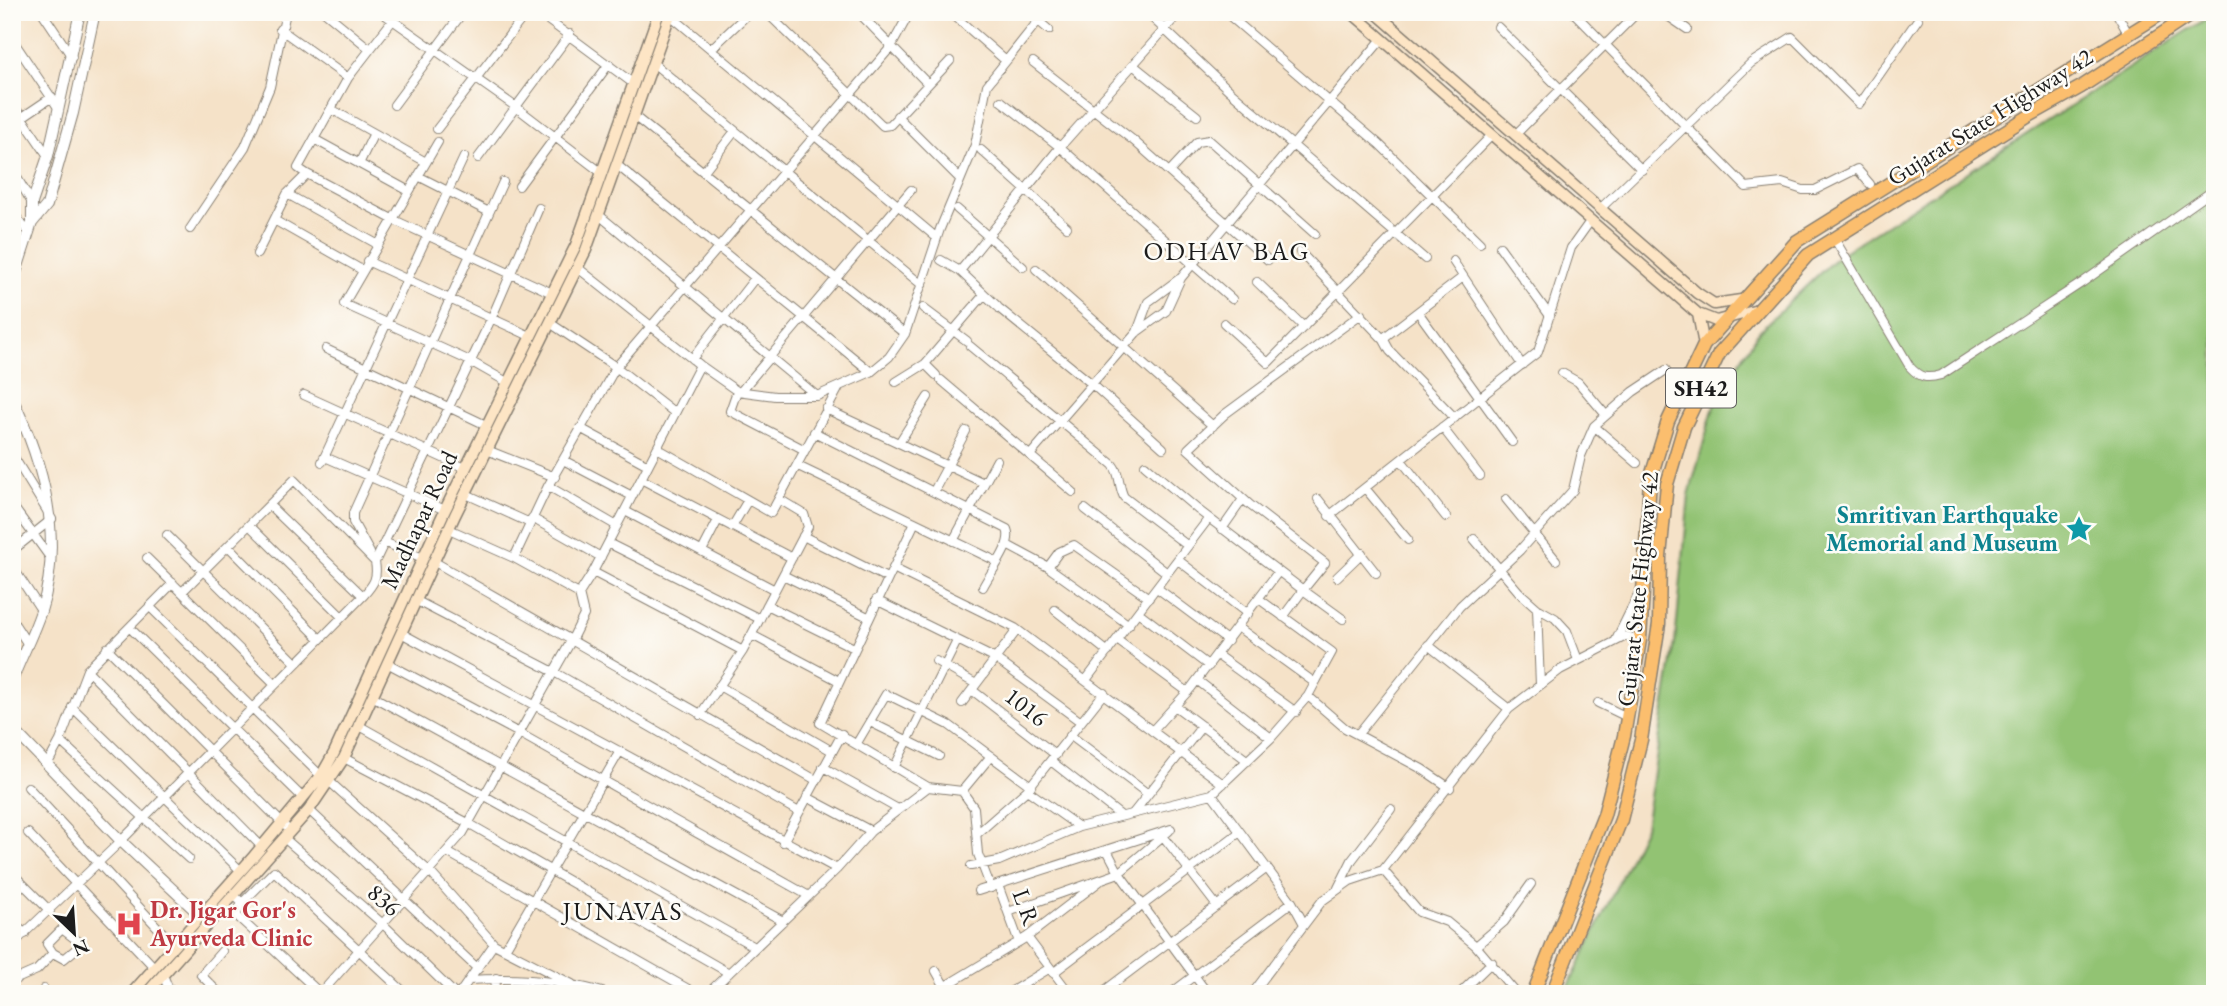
<svg xmlns="http://www.w3.org/2000/svg" width="2227" height="1006" viewBox="0 0 2227 1006" font-family="'EB Garamond',serif">
<style>
.green{fill:#92c373;stroke:#577048;stroke-width:2}
.lines{fill:none;stroke-linecap:round;stroke-linejoin:round}
.minor-casing{stroke:#887f72;stroke-width:10}
.tertiary-casing{stroke:#887f72;stroke-width:12}
.secondary-casing{stroke:#887f72;stroke-width:13}
.primary-casing{stroke:#887f72;stroke-width:15}
.minor{stroke:#fff;stroke-width:8}
.tertiary{stroke:#fff;stroke-width:10}
.secondary{stroke:#fde5c5;stroke-width:10}
.primary{stroke:#fbbe6e;stroke-width:12}
.labels{text-anchor:middle;stroke-width:5;stroke-linejoin:round;paint-order:stroke}
.shield{fill:#fdfcf7;stroke:#605f5e;stroke-width:2}
.shield-label{font-size:23px;font-weight:bold;fill:#1c1c1c}
.street-label{font-size:24px;fill:#1c1c1c;stroke:#fdfcf7}
.culture-label{font-size:24px;font-weight:bold;fill:#0d838f;stroke:#fdfcf7;text-anchor:end}
.health-label{font-size:24px;font-weight:bold;fill:#be3a42;stroke:#fdfcf7;text-anchor:start}
.neighbourhood-label{font-size:26px;letter-spacing:2px;fill:#1c1c1c;stroke:#fdfcf7}
</style>
<rect width="100%" height="100%" fill="#fdfcf7"/>
<filter id="ink" filterUnits="userSpaceOnUse"><feTurbulence type="fractalNoise" baseFrequency=".0143" numOctaves="2"/><feDisplacementMap in="SourceGraphic" scale="14" xChannelSelector="R" yChannelSelector="G"/><feConvolveMatrix kernelMatrix="1 2 1 2 8 2 1 2 1" color-interpolation-filters="sRGB"/></filter>
<filter id="wash" filterUnits="userSpaceOnUse"><feTurbulence type="fractalNoise" baseFrequency=".00686" numOctaves="4" result="noise"/><feDisplacementMap in="SourceGraphic" scale="28" xChannelSelector="R" yChannelSelector="G"/><feGaussianBlur stdDeviation="1.57" result="paint"/><feColorMatrix in="noise" values="0 0 0 0 0 0 0 0 0 0 0 0 0 0 0 0 0 1.4 0 .05"/><feComposite in="paint" operator="in"/></filter>
<g filter="url(#wash)">
<rect width="100%" height="100%" fill="#f5e2c8"/>
<path class="green" d="M2215 13V994H1565L1645 827 1675 642 1689 495 1715 402 1759 331 1839 255Z"/>
</g>
<g filter="url(#ink)">
<g class="lines">
<defs>
<path id="minor" d="M42 12 72 57
M325 12 370 49
M381 12 516 107 602 173
M537 12 634 84
M766 12 883 126 890 125 950 61
M858 12 928 84
M950 12 1006 61
M1028 12 1049 30
M1146 12 1230 91 1425 259
M1225 12 1379 144 1480 243
M1573 12 1746 187 1782 183 1803 190H1815L1857 169 1870 184
M1662 12 1687 29
M2116 12 2125 28
M670 15 937 238
M1498 27 1642 170
M280 29 348 78
M12 39 59 109
M711 49 750 12
M1033 62 1134 141 1268 260
M653 63 922 285
M1133 65 1197 116
M1001 101 1060 147 1232 299
M12 103 48 156
M394 105 463 12
M331 109 426 162
M634 116 905 334
M897 116 960 179
M12 124 52 97
M437 129 527 12
M1515 135 1638 12
M314 139 409 191
M438 142 344 304 470 361 507 382
M981 150 1067 227
M478 158 570 34
M359 164 374 133
M617 165 871 372
M12 169 32 203
M704 171 735 131
M1169 172 1197 142 1209 140 1315 234
M307 174 392 219 552 293
M418 176 489 212
M519 186 609 64
M287 194 377 244
M1601 208 1751 63 1792 37 1859 104 1918 19
M957 209 1023 267
M12 212 29 233
M599 215 817 396
M274 220 362 270
M190 229 245 147 270 87 286 12
M1834 238 1910 367C1920 378 1927 379 1941 375L2083 282 2215 189
M1500 247 1550 316
M12 249 26 241
M1300 252 1384 340
M257 254 287 194 307 174 298 168 348 78 399 12
M941 260 960 271 997 306
M367 261 530 336
M1453 261 1522 365
M578 268 700 365 737 391 775 396H817L871 372 889 357 905 334 940 229 975 145 987 85 1038 21
M1036 269 1213 426
M960 271 1060 147 1180 12
M1257 282 1304 327
M923 308 967 341
M1000 309 1092 384 1163 448
M1418 312 1512 442
M550 323 616 367 675 413
M1224 323 1268 363 1491 136
M1137 332 1148 302 1179 279
M970 346 1113 465C1121 475 1118 486 1124 497L1188 546
M326 349 486 425
M692 359 755 278
M925 364 936 375
M1562 373 1578 382 1605 414
M941 380 1073 492
M896 382 925 364 983 296
M737 391 730 411 805 450
M741 391 911 190
M304 395 465 468
M826 409 984 483
M1455 418 1390 351 1384 340 1386 336 1463 277
M1594 426 1637 463
M1442 427 1480 476
M580 428 648 465
M12 432 25 424
M814 432 1007 529C1014 545 990 572 983 587
M899 443 928 397
M657 448 771 513 838 389
M487 450 555 477
M12 454 52 519 12 551
M1031 454 1137 332 1166 311 1181 278 1382 39
M325 457 445 510
M1401 460 1446 517
M565 461 632 496
M322 462 464 157
M1145 465 1197 509 1303 590 1325 563 1250 505 1188 449 1225 414 1361 314
M798 466 996 561
M641 479 792 558
M548 486 617 526
M1365 488 1408 540
M934 491 966 431
M466 494 530 523
M1318 499 1376 573
M1506 499 1556 560
M12 505 51 559
M269 505 363 596
M1085 509 1167 573
M625 511 775 590
M1329 516 1538 352 1571 248 1591 220
M532 518 601 557
M915 522 820 723 928 787
M249 525 342 617
M732 527 748 500
M449 529 514 558 579 594
M1222 529 1243 499
M167 535 296 663
M803 536 887 578
M1474 539 1519 592 1537 608 1555 618 1567 631 1578 660
M953 541 997 460
M386 543 423 558
M608 543 760 619
M1007 545 1048 567 1129 625
M228 546 320 639
M702 551 718 520
M370 553 353 522V513L503 182
M147 558 275 684
M514 558 548 486 616 367 891 47 910 12
M1178 560 1248 614
M433 561 816 780
M375 562 492 317 539 208
M12 566 41 610
M1048 567 1059 552 1074 545 1149 598
M893 568 1015 628 1223 784
M593 572 743 651
M783 575 868 617
M1337 577 1362 553
M1157 588 1228 641
M1259 599 1332 652 1315 683
M415 600 554 672 799 812
M876 600 996 659 1081 722
M767 605 854 648
M151 608 321 776
M1537 608 1540 685
M1055 610 1108 652
M1138 612 1209 666
M1283 617 1303 590 1343 619
M12 620 27 643
M130 628 303 798
M1239 628 1315 683 1308 696 1345 728 1422 769 1450 788
M401 633 837 869
M752 635 839 681
M1117 640 1188 692
M1616 640 1641 589
M1428 645 1509 709
M107 648 285 826
M1217 655 1296 712
M936 661 976 684
M387 663 519 733 809 896
M87 670 262 847
M1086 680 1209 518
M1197 680 1271 738
M719 686 832 751
M972 690 1056 755
M372 696 783 921
M962 703 1017 630
M1598 703 1627 717
M1175 706 1248 761
M72 707 241 871
M700 715 743 651 808 527 804 514 779 499
M870 722 939 756
M358 725 755 947
M1152 731 1191 688 1278 572
M1358 734 1460 606 1520 550 1573 490 1581 456 1594 426 1633 392 1666 370
M1071 736 1148 794
M60 741 189 859
M857 743 886 694 949 725 1031 786
M344 758 468 823 729 973
M1051 761 1120 815
M48 763 60 741 87 670 173 583
M823 767 898 809
M894 768 957 641
M330 782 431 873 494 944
M28 787 174 945
M1027 790 1079 827
M962 791 991 756
M1212 794 1271 738 1308 696
M807 797 871 831
M309 810 478 969
M1134 812 1202 726
M28 833 154 967
M978 833 1027 790 1104 693
M1163 836 1217 906
M284 838 384 925 455 994
M783 842 842 734
M447 852 697 994
M1108 852 1119 873 1208 994
M971 866 999 861 1079 827 1212 794 1292 902 1304 924
M1383 870 1419 912 1447 922 1476 946 1504 922 1531 884
M12 873 50 911
M998 885 1019 942
M1338 888 1352 860 1391 809
M978 891 1171 829
M234 895 242 903 274 871 406 994
M242 903 236 915 321 994
M1008 912 1119 873 1169 831
M12 921 25 934
M62 929 82 944 64 959 53 953 47 944Z
M1027 937 1070 994
M12 945 121 841 363 596C374 584 378 578 375 562L294 480 182 592
M1476 946 1517 994
M505 949 620 751
M936 971 949 994
M1053 973 1240 832
M163 975 171 994
M469 980C515 977 564 980 609 994
M12 981 37 970 53 953
M44 989 46 994
M321 993 463 833 570 643 584 615 579 594 593 572 700 365
M205 994 215 989
M220 994 201 975 222 951
M459 994 494 944 572 984
M495 994 496 978
M527 994V980
M559 994 560 983
M707 994 837 869 871 831 928 787 962 791 974 808 978 854 991 888
M932 994 1027 937 1100 881
M1007 994 1050 968
M1100 994 1267 868
M1170 994 1292 902
M1252 994 1322 901 1350 881 1383 870 1509 709 1560 670 1626 636 1640 640
M1459 994 1492 962"/>
<path id="tertiary" d="M32 223V203L48 156 80 12
M12 285 32 223 47 205 73 113 95 12
M12 398C44 463 64 540 41 611 33 635 21 657 12 681
M12 728 121 841 200 915"/>
<path id="secondary" d="M1351 12 1698 314 1716 321 1754 311
M1375 12 1697 293 1714 304 1741 300
M1698 314 1704 345
M131 994 254 856 321 776 334 753 445 510 576 245 659 12
M146 994 309 810 344 758 455 515 586 250 671 12"/>
<path id="primary" d="M1533 994 1604 815 1624 736 1640 640 1650 480 1668 421 1704 345 1797 241 2164 12
M1552 994 1621 820 1641 740 1659 624 1660 557 1667 484 1684 427 1719 354 1808 255 2029 116 2081 87 2195 12"/>
</defs>
<use href="#minor" class="minor-casing"/>
<use href="#tertiary" class="tertiary-casing"/>
<use href="#secondary" class="secondary-casing"/>
<use href="#primary" class="primary-casing"/>
<use href="#minor" class="minor"/>
<use href="#tertiary" class="tertiary"/>
<use href="#secondary" class="secondary"/>
<use href="#primary" class="primary"/>
</g>
</g>
<defs>
<symbol id="sight-bare" viewBox="-9 -9 18 18"><path d="M0-6L1.8-2.2L6-1.7L2.9 1.2L3.7 5.4L0 3.3L-3.7 5.4L-2.9 1.2L-6-1.7L-1.8-2.2Z" fill="#0f9aa8" stroke="#fdfcf7" stroke-width="2.5" paint-order="stroke"/></symbol>
<symbol id="hospital-bare" viewBox="-9 -9 18 18"><path d="M-5-5h3v3.5h4V-5h3V5h-3V1.5h-4V5h-3Z" fill="#e0444e" stroke="#fdfcf7" stroke-width="2.5" paint-order="stroke"/></symbol>
</defs>
<g fill-rule="evenodd">
<use href="#sight-bare" x="2060" y="510" width="38" height="38"/>
<use href="#hospital-bare" x="110" y="905" width="38" height="38"/>
</g>
<g class="labels">
<rect class="shield" x="1666" y="368.5" width="70" height="39" rx="5"/>
<g class="shield-label">
<text x="1701" y="396">SH42</text>
</g>
<g class="street-label">
<text transform="translate(1990 117) rotate(-32)" y="8">Gujarat State Highway 42</text>
<text transform="translate(419 520) rotate(-65)" y="8">Madhapar Road</text>
<text transform="translate(1638 589) rotate(-84)" y="8">Gujarat State Highway 42</text>
<text transform="translate(1026 707) rotate(38)" y="8">1016</text>
<text transform="translate(384 900) rotate(41)" y="8">836</text>
<text transform="translate(1026 907) rotate(70)" y="8">L R</text>
</g>
<g class="culture-label">
<text x="2058" y="523">Smritivan Earthquake<tspan x="2058" dy="28">Memorial and Museum</tspan></text>
</g>
<g class="health-label">
<text x="150" y="918">Dr. Jigar Gor's<tspan x="150" dy="28">Ayurveda Clinic</tspan></text>
</g>
<g class="neighbourhood-label">
<text x="1227" y="260">ODHAV BAG</text>
<text x="623" y="920">JUNAVAS</text>
</g>
</g>
<rect width="2227" height="1006" fill="none" stroke="#fdfcf7" stroke-width="42"/>
<g transform="translate(74 933) rotate(155)" stroke="#fdfcf7" stroke-width="5" paint-order="stroke">
<path d="M0-5L12 26L0 18L-12 26Z" fill="#1c1c1c"/>
<text y="-10" font-size="19" font-weight="bold" text-anchor="middle" fill="#1c1c1c">N</text>
</g>
</svg>
